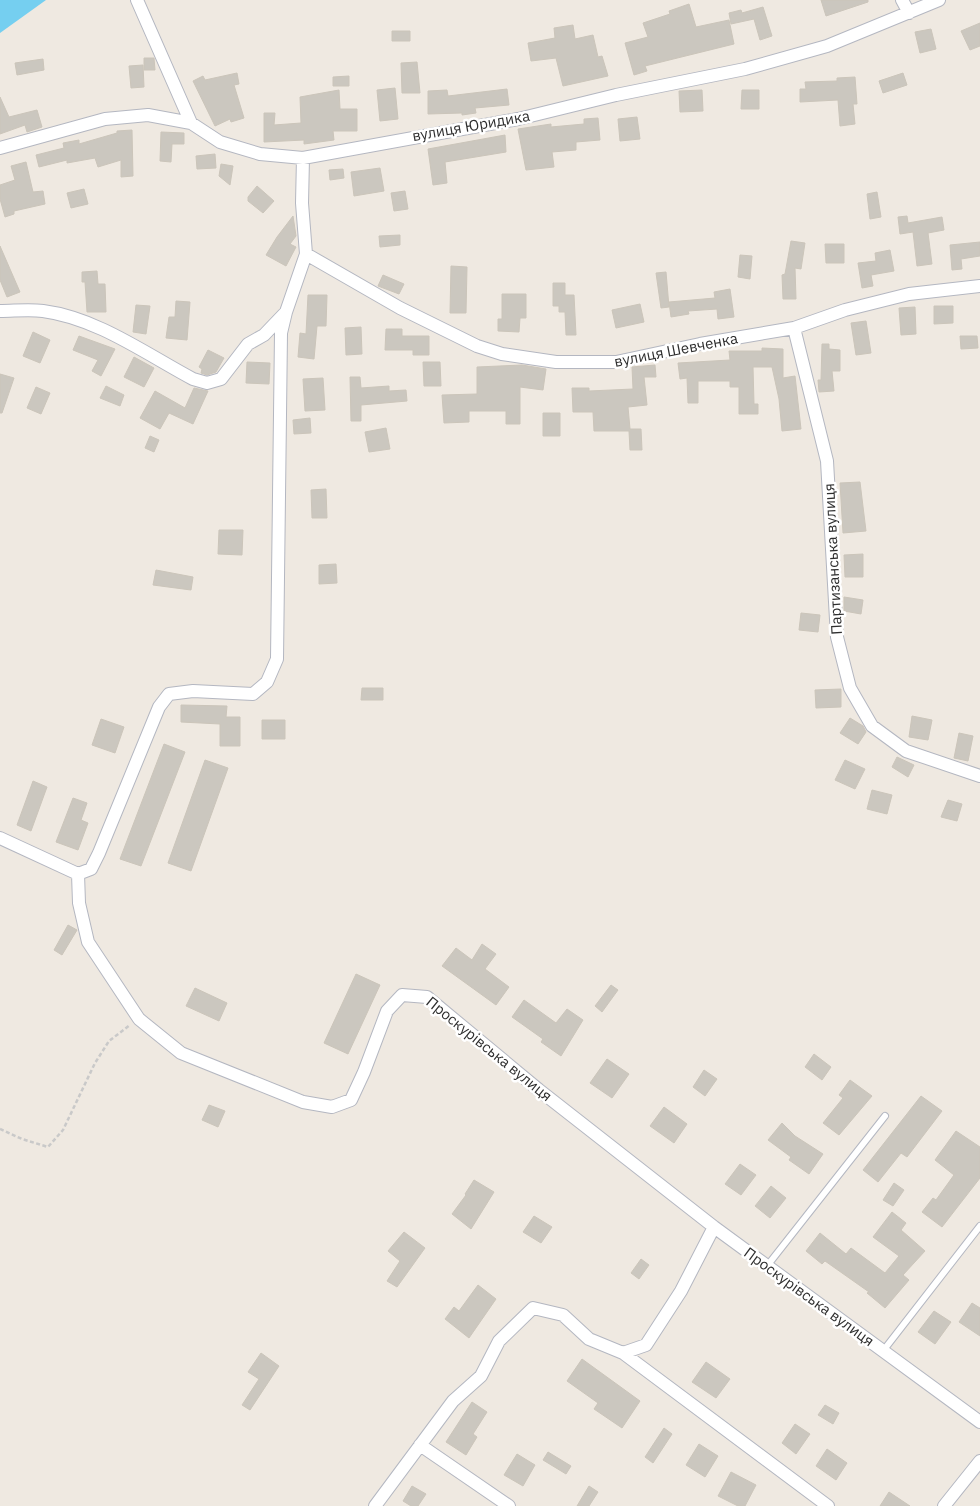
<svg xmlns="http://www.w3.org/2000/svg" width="980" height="1506" viewBox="0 0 980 1506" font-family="'IBM Plex Sans',sans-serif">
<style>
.water{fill:#75cff0}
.building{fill:#cbc7bf;stroke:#cbc5ba}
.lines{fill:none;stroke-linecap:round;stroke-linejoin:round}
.service-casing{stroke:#b4b7c1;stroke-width:8}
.minor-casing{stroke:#b4b7c1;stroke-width:14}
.path{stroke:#c9c9c9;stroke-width:2.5;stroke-dasharray:4 2.5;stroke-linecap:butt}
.service{stroke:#fff;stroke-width:6}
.minor{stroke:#fff;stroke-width:12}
.labels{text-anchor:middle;stroke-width:5;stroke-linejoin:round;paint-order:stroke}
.street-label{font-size:15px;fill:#2e2e2e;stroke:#fff}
</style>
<rect width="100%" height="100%" fill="#efe9e1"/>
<path class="water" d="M0 0H46L0 33Z"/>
<path class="building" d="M821 0H868V2L826 16Z
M689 4 696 27 729 20 734 44 645 66 647 71 634 75 625 43 648 37 643 23 670 14 669 11Z
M763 7 772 36 760 40 754 19 731 24 729 13 741 10 742 13Z
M980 23V46L970 50 961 31Z
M573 25 575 39 593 35 598 57 602 56 608 76 563 86 556 58 531 61 528 43 555 38 554 28Z
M931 29 936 49 920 53 915 32Z
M392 31H410V41H392Z
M144 58H154L155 70H144Z
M43 59 44 70 17 75 15 63Z
M417 62 420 93H402L401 63Z
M143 65 144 87 131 88 129 66Z
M237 73 239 84 234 85 244 118 231 122 230 119 215 126 193 81 203 76 205 80Z
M903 73 907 85 883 93 879 81Z
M349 76V86H333V77Z
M855 77 857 104H853L855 124 840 126 838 100 800 102V89H806L805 82 837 81V78Z
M395 88 398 119 380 121 377 90Z
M507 89 509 105 475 108 476 113 462 115V113L428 114V91L447 90 448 96Z
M339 90 340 109H357V131H333L334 140 304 144V140L264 142V113H275L274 125 301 123 300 97Z
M702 90 703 111 680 112 679 91Z
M742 90H759V109H741Z
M0 97 9 117 37 110 42 127 27 132 25 125 0 134Z
M637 117 640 139 620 141 618 119Z
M598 118 600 140 576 142V150L552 152 554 167 526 170 518 129 551 124V127L584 124V119Z
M132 130 133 176 121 177V160L98 167 95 158 67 163V160L39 167 36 155 64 148 63 143 79 140V144L117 133V131Z
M161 132 184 133V144H172L171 162 160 161Z
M505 135 506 152 445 162 447 183 433 185 428 149Z
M215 154 216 168 197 169 196 156Z
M26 162 33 192 43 191 45 204 14 211V214L5 217 0 199V185L15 180 11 166Z
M221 164 233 166 230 185 219 176Z
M380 168 384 191 354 196 351 172Z
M343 169 344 178 330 180 329 170Z
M257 186 274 201 263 213 248 201V197Z
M84 189 88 204 71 208 67 193Z
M405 191 408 209 394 211 391 193Z
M877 192 881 217 870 219 867 194Z
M293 216 296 236 290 244 296 247 286 266 266 255 277 237Z
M907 216 908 223 942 217 944 230 928 233 932 264 917 266 913 232 900 234 898 217Z
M400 235V245L380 247 379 236Z
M791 241 805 243 801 269 795 268 796 299H783L782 275 785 274Z
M980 242V256L961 259 962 269 952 270 950 245Z
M825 244H844V263H826Z
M0 246 20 292 7 297 0 280Z
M890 250 894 271 871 275 873 286 862 288 858 263 876 261 875 253Z
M740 255 752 256 750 279 738 277Z
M451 266 467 267 466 313H450Z
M97 271 98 284H105L106 312H87L85 282H82V272Z
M666 272 669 307 661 308 656 273Z
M383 275 404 284 399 294 378 286Z
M553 283H565V295H574L576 335H566L565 312H559V306H553Z
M730 289 734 317 718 319 717 309 688 311 689 314 671 317 669 302 715 298 714 292Z
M502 294H526V318H520L519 332 498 331V319H502Z
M308 295H327L326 326H317L314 359 298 357 300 333 306 334Z
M176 301 190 302 187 340 166 338 169 317H175Z
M640 304 644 322 616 328 612 310Z
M136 305 150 306 146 334 133 332Z
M934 306H953V323L934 324Z
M915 307 916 334 901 335 899 308Z
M866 321 871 353 856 355 851 323Z
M361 327 362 354 346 355 345 328Z
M386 329H402V336H429V355H413V350H385Z
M33 332 50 340 40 363 23 356Z
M79 336 115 349 101 376 92 371 98 360 73 350Z
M960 336H977L978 348 961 349Z
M822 344H829V349L840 350V371H832L834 391 819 392 818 380H821Z
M762 348 783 349V378L795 376 801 429 782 431 779 399 772 367H753L754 404H758V414H739V387H730V381H698V403H688L687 378 680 379 678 363 730 360 729 351H762Z
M208 350 224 358 216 372 207 375 201 373 202 369 199 367Z
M134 357 154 368 144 387 124 377Z
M247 362 270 363 269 384 246 383Z
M423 362H440L441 386H424Z
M522 365 546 369 543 390 520 387V424H506V411H469V422L444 423 442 395 477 394V367Z
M655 365 656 377H644L647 405 628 407 630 429H641L642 450H630L629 431H594L593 412H573L572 388H589V391L633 389 632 367Z
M0 374 14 378 2 413H0Z
M350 377H360L361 388 389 386V391L406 390 407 401 361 405V421H351Z
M323 378 325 410 305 411 303 379Z
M106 386 124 395 120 406 100 398Z
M36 387 50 393 41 414 27 408Z
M194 388 208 391 193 424 169 413 160 429 140 418 155 391 185 408Z
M543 413H560V436H543Z
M310 418 311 433 294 434 293 420Z
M386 428 390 449 369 452 365 432Z
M150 436 159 440 154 452 145 448Z
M860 482 866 531 843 533 840 483Z
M326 489 327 518H312L311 490Z
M219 530H243L242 555 218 554Z
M863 554V577H845L844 555Z
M336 564 337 583 319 584V565Z
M156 570 193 577 191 590 153 585Z
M844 597 863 600 861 614 844 611Z
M801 613 820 615 818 632 799 630Z
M362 688H383V700H361Z
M841 689V707L816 708 815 690Z
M181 705 227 706 226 717H240V746H220V724L181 722Z
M912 716 932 720 928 740 909 737Z
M850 718 863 726 866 732 858 744 840 733Z
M101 719 124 727 115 753 92 745Z
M262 720H285V739H262Z
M959 733 973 736 968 761 954 758Z
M164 744 185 752 141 866 120 859Z
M897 757 914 765 908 777 892 767Z
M205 760 228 768 191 871 168 863Z
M845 760 865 769 855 789 835 780Z
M33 781 47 787 31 831 17 825Z
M872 790 892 795 887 814 867 809Z
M73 798 87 803 81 820 88 823 78 850 56 842Z
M948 800 962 804 957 821 941 817Z
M68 925 77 930 62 955 54 950Z
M482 944 496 954 485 969 509 987 496 1005 442 966 456 948 472 960Z
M356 974 380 985 348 1054 324 1043Z
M611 985 618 990 602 1012 595 1006Z
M195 988 227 1003 219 1021 186 1006Z
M524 1000 556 1023 567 1009 583 1020 561 1056 541 1042 543 1039 512 1017Z
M814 1054 831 1067 822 1080 805 1067Z
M607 1059 629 1074 612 1098 590 1083Z
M704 1070 717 1079 705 1096 693 1087Z
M850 1080 872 1096 839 1135 823 1123 843 1098 839 1095Z
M921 1096 942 1111 907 1157 901 1153 878 1182 863 1170Z
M209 1105 225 1111 218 1127 202 1120Z
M664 1107 687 1124 674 1143 650 1126Z
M782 1123 795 1136 823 1154 809 1174 789 1160 791 1157 768 1140Z
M956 1131 980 1147V1178L942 1227 922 1212 933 1198 936 1200 954 1175 935 1160Z
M740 1164 756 1175 741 1195 725 1184Z
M474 1180 494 1192 471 1229 452 1214 466 1195 465 1194Z
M894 1183 904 1190 893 1206 883 1200Z
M771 1186 786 1198 770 1218 755 1206Z
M892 1212 906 1223 901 1230 925 1251 903 1275 909 1280 885 1308 867 1293 869 1292 825 1261 822 1264 806 1251 820 1233 846 1254 851 1248 885 1273 899 1256 873 1237Z
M534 1216 552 1227 541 1243 523 1232Z
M404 1232 425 1248 397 1287 387 1281 400 1261 388 1251Z
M641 1259 649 1265 639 1279 631 1273Z
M478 1285 496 1299 469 1338 445 1319 454 1307 459 1311Z
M972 1303 980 1308V1336L959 1322Z
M934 1311 951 1322 935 1344 918 1332Z
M261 1353 279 1366 250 1410 242 1405 259 1379 248 1372Z
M582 1359 640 1401 622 1428 594 1409 598 1403 567 1381Z
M706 1362 730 1379 716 1398 692 1382Z
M472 1402 487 1412 473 1434 477 1437 466 1455 446 1442Z
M825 1405 839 1413 833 1424 818 1415Z
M795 1424 810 1434 796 1454 782 1443Z
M664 1428 672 1434 653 1463 645 1457Z
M699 1444 718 1456 705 1477 686 1465Z
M827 1449 847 1463 836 1480 816 1466Z
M548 1452 571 1466 566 1474 543 1460Z
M517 1454 535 1465 523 1486 504 1475Z
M731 1472 756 1485 745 1506H738L718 1496Z
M412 1486 426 1494 418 1506H411L403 1501Z
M589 1486 598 1492 589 1506H577Z
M889 1492 910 1506H880Z"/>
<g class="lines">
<defs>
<path id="service" d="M767 1266 885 1116
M883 1351 980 1226"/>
<path id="minor" d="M137 0 191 123
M902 0 909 13
M0 148 105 119 148 115 191 123 220 142 260 154 303 158 518 119 616 95 745 69 827 46 939 0
M303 158 302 203 306 254 400 308 477 346 502 354 556 362H616L700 344 794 328 845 310 909 294 980 286
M0 311C14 311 29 309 43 311 97 318 146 354 193 379L207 383 221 379 248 344 264 335 286 312
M794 328 827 461 837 637 850 688 872 726 906 751 980 776
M0 838 78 874 79 903 88 942 139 1019 181 1053 303 1102 332 1107 351 1100 364 1072 387 1011 402 995 427 997 539 1090 714 1227 980 1422
M78 874 91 869 99 853 159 707 169 694 193 691 253 694 267 682 277 659 281 333 286 312 306 254
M623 1353 828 1506
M420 1445 509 1506
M375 1506 453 1401 481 1376 499 1341 533 1308 563 1315 589 1339 623 1353 646 1345 681 1291 714 1227
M944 1506 980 1461"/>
</defs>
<use href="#service" class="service-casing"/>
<use href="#minor" class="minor-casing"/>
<path class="path" d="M0 1129 22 1139 48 1147 63 1130 95 1063 109 1041 130 1025"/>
<use href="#service" class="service"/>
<use href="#minor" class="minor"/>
</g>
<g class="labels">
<g class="street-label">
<text transform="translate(471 126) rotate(-10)" y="5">вулиця Юридика</text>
<text transform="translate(676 350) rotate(-11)" y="5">вулиця Шевченка</text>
<text transform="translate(833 559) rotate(-93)" y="5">Партизанська вулиця</text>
<text transform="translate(489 1049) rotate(39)" y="5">Проскурівська вулиця</text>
<text transform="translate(809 1297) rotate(36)" y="5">Проскурівська вулиця</text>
</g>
</g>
</svg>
